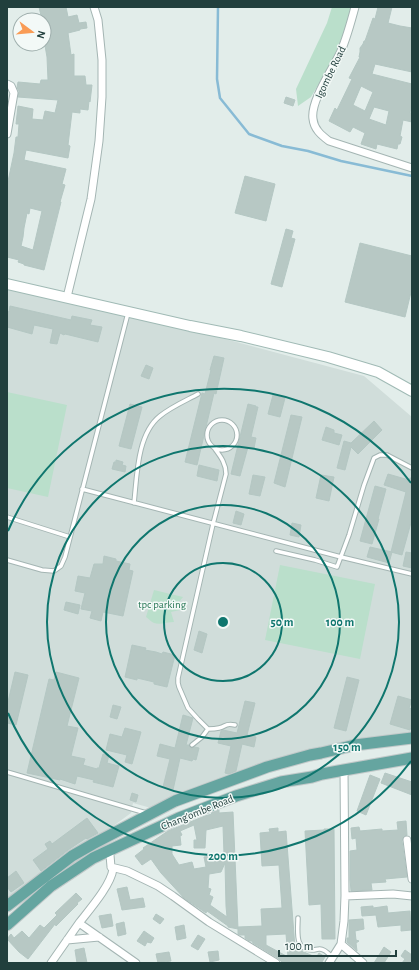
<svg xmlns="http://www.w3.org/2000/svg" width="419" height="970" viewBox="0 0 419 970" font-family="'Alegreya Sans',sans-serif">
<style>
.built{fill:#d0ddda}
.green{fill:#badfcb}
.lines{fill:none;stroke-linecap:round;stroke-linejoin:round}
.stream{stroke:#88bbd5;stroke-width:2.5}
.building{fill:#b7c8c4;stroke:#b4c7c3;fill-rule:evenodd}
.lane-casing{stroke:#a4b5b3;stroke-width:5.5}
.street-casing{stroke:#a4b5b3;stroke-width:9}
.secondary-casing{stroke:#a0bab5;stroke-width:12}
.primary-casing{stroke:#c1c9c9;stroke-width:13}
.lane{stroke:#fff;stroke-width:3.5}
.street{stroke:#fff;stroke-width:7}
.secondary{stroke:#fff;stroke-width:10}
.primary{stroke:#65a5a0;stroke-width:11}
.ring{fill:none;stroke:#0f766e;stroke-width:2}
.labels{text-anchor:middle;stroke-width:3;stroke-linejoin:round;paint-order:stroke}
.street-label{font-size:11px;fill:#213f3d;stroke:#f3f9f7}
.park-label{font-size:11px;fill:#297856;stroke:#f3f9f7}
.centre{fill:#0f766e;stroke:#f3f9f7;stroke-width:2}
.ring-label{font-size:12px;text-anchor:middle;font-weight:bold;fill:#0f766e;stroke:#f3f9f7;stroke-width:3;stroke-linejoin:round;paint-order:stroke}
</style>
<rect width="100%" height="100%" fill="#e2edea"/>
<path class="built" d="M7 286 188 329 364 376 412 417V736L348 744 151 808 133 803 131 813 90 843 7 901Z"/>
<path class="green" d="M332 7H352L348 21 335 56 311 97 298 106 296 89 327 23Z
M7 392 67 405 48 497 7 488Z
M280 565 375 584 360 659 265 640Z
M154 590 183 597 179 602 180 610 171 612 174 622C168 622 160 625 154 623 151 622 148 618 146 617Z"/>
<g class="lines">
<path class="stream" d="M218 7 217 79 220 98 249 134 282 146 308 151 341 161 412 176"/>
</g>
<path class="building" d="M39 7H66L68 17 77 15 79 23 86 22 87 28 80 29V30L68 33 71 55 74 54V76H85L86 85H92L90 102 89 101 88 110 80 109V113L72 112 68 145 70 146 68 158 26 150 24 160 66 169 62 184 65 185 60 202H61L44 270 24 265V264L18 262 19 260 7 257V186L14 153 16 137H18L19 124H16L18 106 33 109 32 119 43 120 45 111 55 113 58 100 18 97 19 91 17 88 18 82 40 84 41 80H48L47 57 44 40V20H42ZM30 208 42 211 33 250 21 246 23 237 24 228 27 213 29 214Z
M378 7H392L388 23 400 26 412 28V72L375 64 372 74 412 84V104L410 113H412V122L403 120 400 136 402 137 400 144H398L397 149 377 144 376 149 361 144 365 133 353 127 350 132 329 121 335 108 337 110 352 79 349 78 360 57H359L360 52V48L363 44 364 41H365L373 18 375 19ZM361 86 373 92 365 111 353 105ZM374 107 389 111 386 125 369 119Z
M286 97 295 100 293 106 284 103Z
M245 176 275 184 266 221 235 213Z
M286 229 293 231 291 238 295 239 282 287 271 284Z
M360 243 412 256V288L405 317 345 302Z
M10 306 71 320 72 316 92 320 90 325 102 327 98 342 65 334 64 335 60 333 57 344 50 343 53 329 34 325 32 334 7 327V311L9 312Z
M214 356 224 358 216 394 214 393 197 465 185 462 202 393 205 394 211 370H210Z
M146 365 153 368 149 379 141 376Z
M273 395 285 398 280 417 268 414Z
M130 404 142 407 131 449 119 446Z
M248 404 256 406V407H258L251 437 256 438 254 448 248 447 240 476 231 474Z
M291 415 302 417 285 487 274 483Z
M374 421 382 430 358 454 351 447 345 470 337 468 344 441 351 443Z
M326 427 334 430V433L342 435 339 445 322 440Z
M116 460 123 462 122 465 126 466 125 472 112 469 114 462H116Z
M199 465 219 470 217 481 197 476Z
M388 474 409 480 410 478H412V519L402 555 391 552 406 492 384 485Z
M253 475 265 477 260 496 249 494Z
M321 475 334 477 329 501 316 498Z
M375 486 386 489 378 519H379L372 544 360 541Z
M236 511 244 514 241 525 233 523Z
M292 523 301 525 299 537 290 535Z
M370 547 392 552 389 563 367 557Z
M406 552 412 553V568L403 566Z
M104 556 116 559V561L130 564 129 570 133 571 123 616 103 612 101 621 90 618 92 611 81 609 85 593 75 591 78 576 90 578 94 564H103Z
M66 602 80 605 78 614 64 610Z
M199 631 207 634 202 653 194 650Z
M132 645 146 648 145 650 156 652 162 654 163 652 175 655 167 687 154 684V682L137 678V680L125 677Z
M15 672 28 675 16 725 7 723V706Z
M56 672 79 678 67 726 78 728 71 756 85 759 83 765 97 769V768H99L103 754 109 755 107 763 119 766 113 787 93 782 94 780 77 776 75 784 60 779V780L27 773 49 679 54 680Z
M347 677 359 680 346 731 334 728Z
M398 696 412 700 409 708 412 709V723L410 730 390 724Z
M245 701 255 703 247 735 256 737 254 747 242 744 236 771 229 774 225 773 231 746 218 743 221 731 223 730 237 733Z
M113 705 121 707 117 719 110 717Z
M183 715 193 718 186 745H189L191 748 195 747 199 748 196 760 193 759 192 761 180 758 173 790 163 787 170 759 157 756 160 744 175 748Z
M125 728 141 732 132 764 125 762 127 755 106 750 110 734 122 737Z
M385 773 412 782V795L381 783Z
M370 775 380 779 366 815 357 811Z
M132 793 138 795 136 802 130 800Z
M219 810V813L233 812 238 929 228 927V926L207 911 206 913 184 898 161 873 151 859 142 865 135 856 144 849 143 848 168 831 205 816 212 814 211 813ZM194 825 197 840H194V848H205L206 830 223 826 224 854 204 857 206 867 194 869 192 862 179 865 172 854V846L181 845 180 836 182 835 180 831ZM225 863 226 906 227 917 210 905 213 897 209 895 211 889 208 888 209 874 221 872Z
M87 818 98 833 87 839 86 838 68 850 41 871 33 860 48 849 45 844 50 841 52 844Z
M406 821 407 835 404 836 402 841 407 877 385 879 386 882 371 883 372 890 351 891 350 879V851L357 850 356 838 352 839 351 828 359 827 360 831 382 829V831L398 830 397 822Z
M278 828V832L286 831 295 948 313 956 316 958 319 953 325 957 322 962 323 963H283L279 959 253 943 252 941H249L245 938V935H240L238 934V927L262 926 261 909 282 908 279 865 262 866 260 833 270 832 269 829ZM286 934 288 957 266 945V935Z
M324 829H334L335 939H322L321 904 309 905 305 831 324 830Z
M16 871 24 883 11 892 7 887V878Z
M127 887 130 900 143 898 145 907 122 910 117 889Z
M76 893 82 899 77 903 78 904 56 926 55 924 28 959 19 952 7 939 11 934 14 938 22 931 29 938 40 925 44 928 57 915 55 913Z
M373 906V908L387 906 388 913 410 911 411 930 401 931V925L378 927 376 915 362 916 361 907Z
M111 914 113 926 102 928 99 916Z
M156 914 164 919 160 924 153 919Z
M363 919 364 929 355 931 356 940 359 941 356 943 357 951 347 942V938H349V920Z
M124 922 126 934 118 936 116 924Z
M184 925 186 938 177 940 175 927Z
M144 931 154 938 151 943 147 942 145 946 137 941Z
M198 935 205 939 198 950 191 946Z
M384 947 391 952 384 963H374Z
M84 948 87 963H77L75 950Z
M405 950 412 955V963H402L405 959 401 956Z
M218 951 219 960 210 962 208 952Z
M169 952 171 961 158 963 156 954Z"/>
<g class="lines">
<defs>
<path id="lane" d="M207 435a15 15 0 1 1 30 0a15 15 0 1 1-30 0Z
M82 489 341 557 412 574
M134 503C137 476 137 434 160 416 171 407 185 401 198 394
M7 517 70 537
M276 551 315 560 337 567 349 535 364 485 374 458 380 455H387L412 468
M7 560 42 570 54 571 61 566 65 557 128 313
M208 729 198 719 188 708 179 687 178 683V678L213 524 226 474C226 464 221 457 215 449
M192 745 202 737 208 729C212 729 215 729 219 728 227 726 225 723 235 725
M7 772 14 774 146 813
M298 918C298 931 294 951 313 950 315 950 317 949 319 949 324 948 329 954 332 957"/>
<path id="street" d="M355 7C351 22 347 37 341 51 333 69 310 101 313 119 314 129 321 135 329 141L412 168
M7 84 11 86 14 93 7 134
M67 297 91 199 99 141 102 97V60L98 20 94 7
M407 840 412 879
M111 867 127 871 158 886 173 896 209 922 276 963
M345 896 393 894 412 896
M79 923 136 963
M67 940 99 937
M341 944 363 963
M51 963C60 950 70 936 79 923 90 909 111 885 113 869L111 867 110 855 108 851
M329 963 341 944 344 921 345 896 344 770"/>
<path id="secondary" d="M7 284 190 326 241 336 328 357 378 372 412 391"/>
<path id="primary" d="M7 906 72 856 93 844 175 801 267 767 310 755 321 753 355 745 412 738
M7 925 51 886 93 858 108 851 179 818 236 796 281 782 312 777 322 774 344 770 412 758"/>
</defs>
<use href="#lane" class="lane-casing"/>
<use href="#street" class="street-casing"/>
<use href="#secondary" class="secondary-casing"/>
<use href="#primary" class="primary-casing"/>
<use href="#lane" class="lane"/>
<use href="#street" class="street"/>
<use href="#secondary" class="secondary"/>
<use href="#primary" class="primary"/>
</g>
<g class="ring">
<circle cx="223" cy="622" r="59"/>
<circle cx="223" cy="622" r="117"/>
<circle cx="223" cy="622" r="176"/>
<path d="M411 761A234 234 0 0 1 8 713M8 531A234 234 0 0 1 411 483"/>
</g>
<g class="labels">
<g class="street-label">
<text transform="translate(330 72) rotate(-64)" y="4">Igombe Road</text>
<text transform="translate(197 812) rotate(-22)" y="4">Chang'ombe Road</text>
</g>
<g class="park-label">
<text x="162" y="608">tpc parking</text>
</g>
</g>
<circle cx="223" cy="622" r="6" class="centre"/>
<g class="ring-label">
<text x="282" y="626">50 m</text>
<text x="340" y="626">100 m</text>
<text x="347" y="751">150 m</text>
<text x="223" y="860">200 m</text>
</g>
<rect width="419" height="970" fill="none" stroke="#213f3d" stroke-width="16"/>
<g transform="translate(32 32) rotate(106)"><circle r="19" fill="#f3f9f7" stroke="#9fafad"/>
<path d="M0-3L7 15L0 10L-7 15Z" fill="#f99b55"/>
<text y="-6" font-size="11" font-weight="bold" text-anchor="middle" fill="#213f3d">N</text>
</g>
<path d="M279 950v6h117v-6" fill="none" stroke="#213f3d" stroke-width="2"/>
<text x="285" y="950" font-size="12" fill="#213f3d" stroke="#f3f9f7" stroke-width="3" paint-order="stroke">100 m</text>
</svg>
